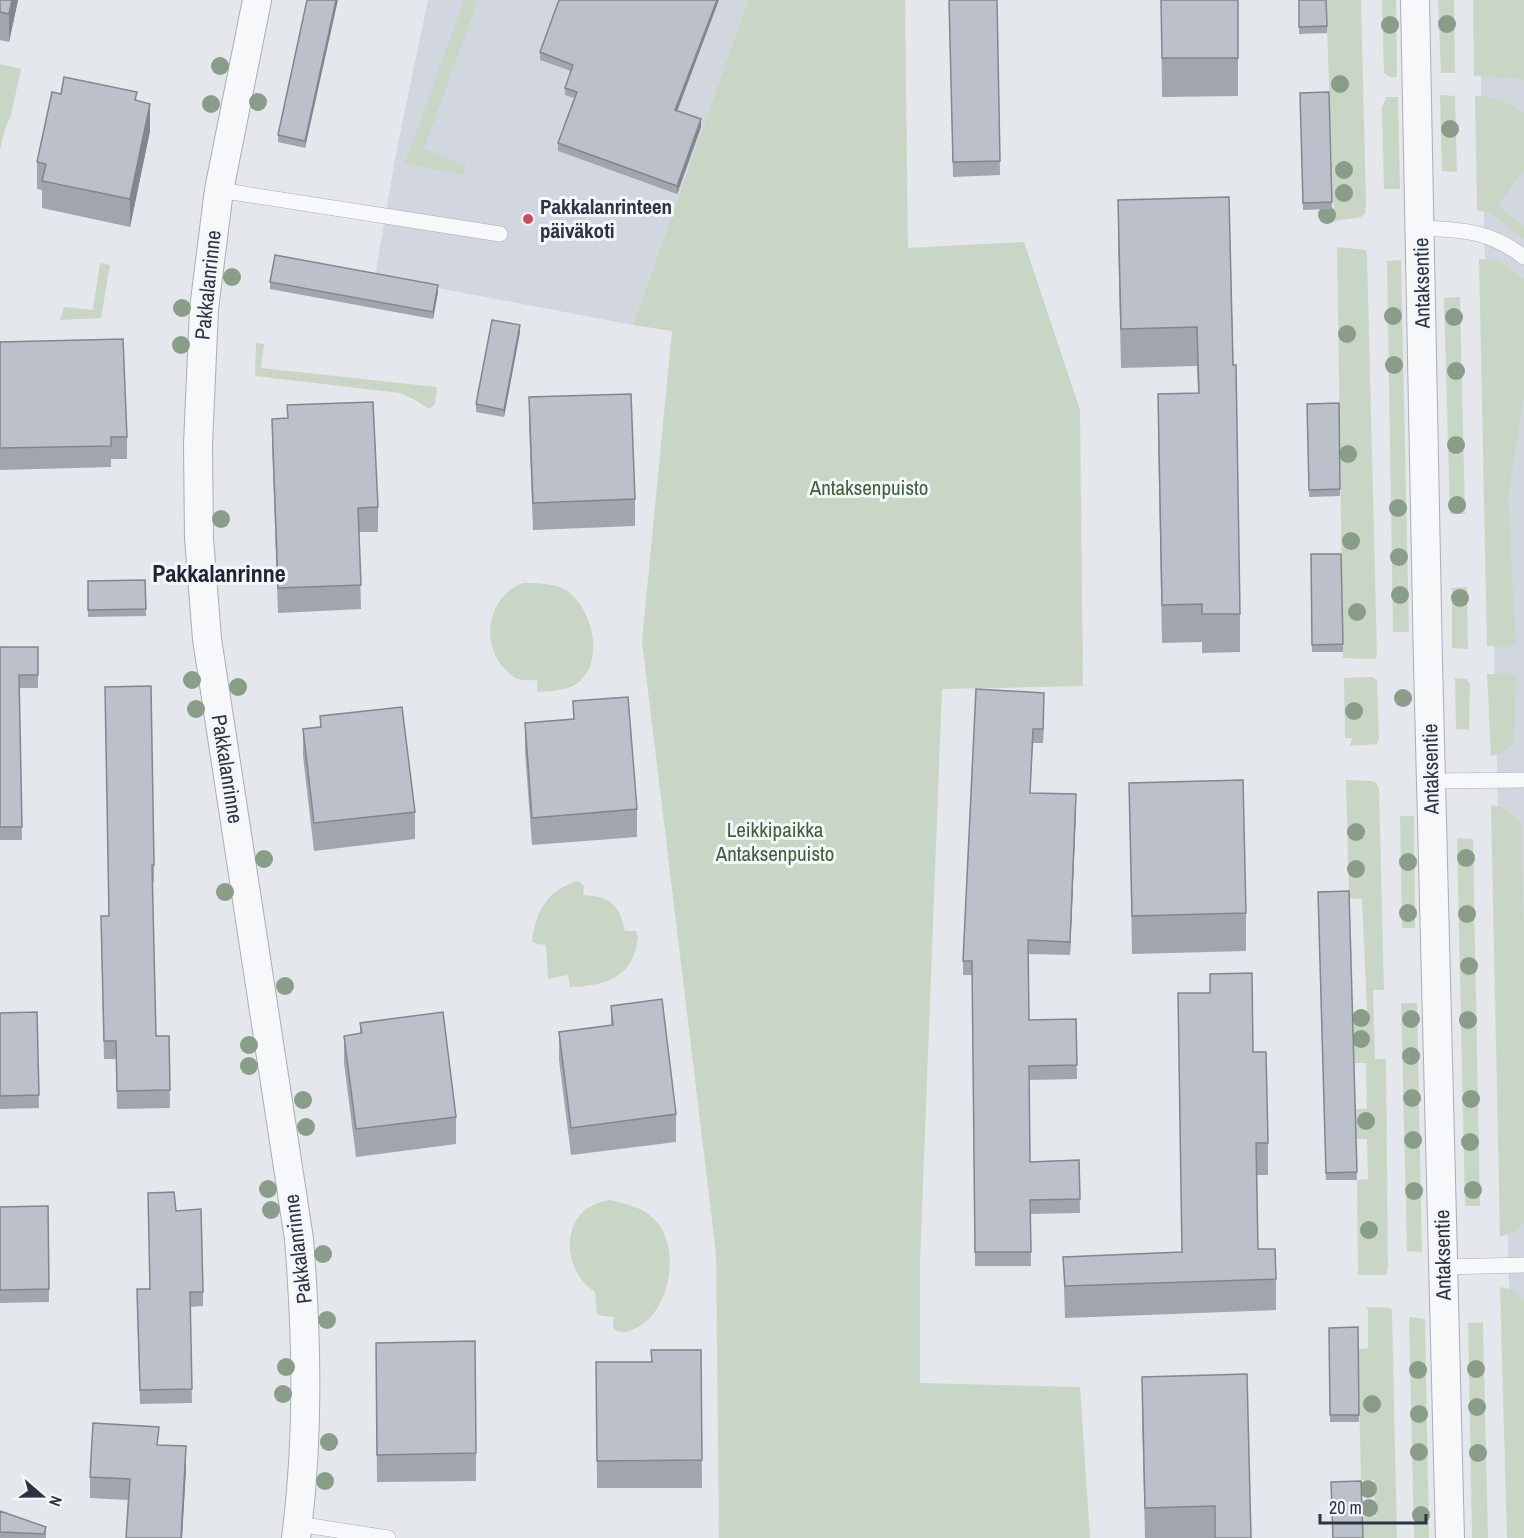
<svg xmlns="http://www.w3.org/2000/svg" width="1524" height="1538" viewBox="0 0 1524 1538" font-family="'Archivo Narrow',sans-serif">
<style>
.built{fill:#d2d6de}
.green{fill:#c9d6c5}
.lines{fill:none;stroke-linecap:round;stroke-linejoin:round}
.service-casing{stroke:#a9aeb7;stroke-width:16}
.minor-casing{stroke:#a9aeb7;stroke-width:30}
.service{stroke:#f7f8fa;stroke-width:15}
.minor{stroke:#f7f8fa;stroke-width:28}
.tree{fill:#899d89}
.wall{fill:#a1a5ae}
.shaded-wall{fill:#83868d}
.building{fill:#bbc0ca;stroke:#83868d;stroke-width:1.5}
.poi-dot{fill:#d1495b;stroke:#f4f6f9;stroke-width:2}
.labels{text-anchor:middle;stroke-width:6;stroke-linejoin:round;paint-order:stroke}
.poi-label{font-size:21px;font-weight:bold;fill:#2b3445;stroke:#f4f6f9;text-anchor:start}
.street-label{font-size:21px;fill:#2b3445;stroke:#f4f6f9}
.park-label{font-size:21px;fill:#3f6138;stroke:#f4f6f9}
.quarter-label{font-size:24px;font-weight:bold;fill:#1d2536;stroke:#f4f6f9}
</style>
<rect width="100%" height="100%" fill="#e4e7ec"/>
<path class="built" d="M428 0H748L633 325 375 276 397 148Z
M1479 0H1524V1538H1515Z"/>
<path class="green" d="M464 0H478L424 149 466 165 463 175 405 163Z
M748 0H905L908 248 1024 242 1080 410 1083 686 942 689 920 1262V1383L1080 1387 1090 1538H719L716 1253 642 641 672 331 633 325Z
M1326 0H1361L1366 205 1365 213 1361 217 1334 221Z
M1382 0H1396L1397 77H1390L1384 73Z
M1438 0H1454L1455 73H1441Z
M1473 0H1524V81L1514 78 1474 76Z
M0 64 21 69 11 115 4 132 0 151Z
M1440 95 1455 96 1457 172 1442 171Z
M1475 96C1495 97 1508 102 1524 113V169L1498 206 1524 226V239L1490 213 1477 210Z
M1386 97H1398L1400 189H1384L1382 108Z
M1337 247 1366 250 1367 255 1377 655 1375 659 1343 658Z
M1479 259 1500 261 1524 279V396L1508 497 1516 646H1487Z
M1401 260 1409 632H1393L1387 261Z
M100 263 110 265 101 318 60 320 64 307 93 310Z
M1460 297 1465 514H1450L1444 298Z
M256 343 264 344 261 368 437 387 435 404 429 409 415 400 400 393 255 376Z
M523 583C538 583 561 583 572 595 593 615 603 658 581 680 571 691 550 691 537 692V680C531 680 523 681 518 679 514 678 510 674 507 671 479 646 487 596 523 583Z
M1467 587 1468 649 1452 648V588Z
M1487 674H1516L1514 742 1503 753 1491 756Z
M1373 677 1377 681 1379 739 1377 744 1350 746 1352 738H1345L1344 678Z
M1455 678 1467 679 1470 684 1469 730 1456 729Z
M1346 780 1372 781 1376 783 1379 789 1384 990H1373L1375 1059H1386L1388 1268 1386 1275H1358L1357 1180 1368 1179 1367 1139H1356L1355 1109H1367L1366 1063H1354L1353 1013 1367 1011 1362 899 1349 898Z
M1491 805C1506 809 1513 811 1521 825L1524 939V1222L1516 1231 1500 1237Z
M1400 816H1414L1415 928H1402Z
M1457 838 1473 839 1480 1206H1465Z
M578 881 584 886 583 895C611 897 619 904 625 931H636L638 937C634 978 605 986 570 987L568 975 548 979 546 945 537 944 532 941C536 911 548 889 578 881Z
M1401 1003H1417L1422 1252 1407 1251Z
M609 1200C624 1203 641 1207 652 1217 683 1244 671 1314 634 1329 626 1333 620 1334 613 1328L614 1317 597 1315 595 1292C569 1275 560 1235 583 1212 589 1205 601 1202 609 1200Z
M1500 1287 1513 1290 1524 1301V1538H1507Z
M1365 1307 1390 1308 1392 1311 1397 1538H1363L1362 1517H1375L1374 1480H1361L1358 1349 1368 1348V1309Z
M1409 1317 1425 1319 1429 1538H1414Z
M1483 1322 1488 1538H1472L1468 1323Z"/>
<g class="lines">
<defs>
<path id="service" d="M219 190 500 234
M1421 228C1462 230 1489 230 1524 257
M1431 781 1524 780
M1443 1267 1524 1265
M298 1524 388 1538"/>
<path id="minor" d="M257 0 219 190 204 309 198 444 199 538 207 639 299 1239C307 1340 309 1438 296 1538
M1415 0 1428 663 1450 1538"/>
</defs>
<use href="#service" class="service-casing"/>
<use href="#minor" class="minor-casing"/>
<use href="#service" class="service"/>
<use href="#minor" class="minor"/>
</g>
<g class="tree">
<circle cx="1447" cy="24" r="9"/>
<circle cx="1390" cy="25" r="9"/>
<circle cx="220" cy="66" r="9"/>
<circle cx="1340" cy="84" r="9"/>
<circle cx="258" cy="102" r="9"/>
<circle cx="211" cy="104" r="9"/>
<circle cx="1450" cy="129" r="9"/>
<circle cx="1344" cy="170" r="9"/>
<circle cx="1344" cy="193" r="9"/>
<circle cx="1327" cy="215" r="9"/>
<circle cx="232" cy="277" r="9"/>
<circle cx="182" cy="308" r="9"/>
<circle cx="1393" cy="316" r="9"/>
<circle cx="1454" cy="317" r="9"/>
<circle cx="1347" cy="334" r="9"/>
<circle cx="181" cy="345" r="9"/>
<circle cx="1394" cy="365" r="9"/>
<circle cx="1456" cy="371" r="9"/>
<circle cx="1456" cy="445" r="9"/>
<circle cx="1348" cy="454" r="9"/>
<circle cx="1457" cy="505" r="9"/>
<circle cx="1398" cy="508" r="9"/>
<circle cx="221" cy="519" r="9"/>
<circle cx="1351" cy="541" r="9"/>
<circle cx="1399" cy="557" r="9"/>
<circle cx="1400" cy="595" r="9"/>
<circle cx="1460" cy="598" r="9"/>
<circle cx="1357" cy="612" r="9"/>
<circle cx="192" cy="680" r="9"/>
<circle cx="238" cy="687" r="9"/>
<circle cx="1403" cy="698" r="9"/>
<circle cx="196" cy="709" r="9"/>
<circle cx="1354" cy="711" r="9"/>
<circle cx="1356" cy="832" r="9"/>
<circle cx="1466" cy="858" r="9"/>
<circle cx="264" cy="859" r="9"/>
<circle cx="1408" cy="862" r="9"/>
<circle cx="1356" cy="869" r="9"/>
<circle cx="225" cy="892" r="9"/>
<circle cx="1408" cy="913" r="9"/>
<circle cx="1467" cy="914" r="9"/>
<circle cx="1469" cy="966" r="9"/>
<circle cx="285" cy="986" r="9"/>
<circle cx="1361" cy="1018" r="9"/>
<circle cx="1411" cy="1019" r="9"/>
<circle cx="1468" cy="1020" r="9"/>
<circle cx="1361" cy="1039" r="9"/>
<circle cx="249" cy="1045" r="9"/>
<circle cx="1411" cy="1056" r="9"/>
<circle cx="249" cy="1066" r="9"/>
<circle cx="1412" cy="1098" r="9"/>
<circle cx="1471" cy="1099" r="9"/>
<circle cx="303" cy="1100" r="9"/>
<circle cx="1366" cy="1121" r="9"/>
<circle cx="306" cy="1127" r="9"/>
<circle cx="1413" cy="1140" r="9"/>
<circle cx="1470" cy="1142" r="9"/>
<circle cx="268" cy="1189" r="9"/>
<circle cx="1473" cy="1190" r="9"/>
<circle cx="1414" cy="1191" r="9"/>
<circle cx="271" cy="1210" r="9"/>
<circle cx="1369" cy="1230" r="9"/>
<circle cx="323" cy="1254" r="9"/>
<circle cx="327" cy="1320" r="9"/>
<circle cx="286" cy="1367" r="9"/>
<circle cx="1476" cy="1369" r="9"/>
<circle cx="1418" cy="1370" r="9"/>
<circle cx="283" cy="1394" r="9"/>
<circle cx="1372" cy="1404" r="9"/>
<circle cx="1477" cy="1407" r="9"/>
<circle cx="1419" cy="1414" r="9"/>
<circle cx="329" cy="1442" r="9"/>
<circle cx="1419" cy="1452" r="9"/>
<circle cx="1478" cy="1453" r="9"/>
<circle cx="325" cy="1481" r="9"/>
<circle cx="1368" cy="1489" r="9"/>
<circle cx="1369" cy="1508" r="9"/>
<circle cx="1421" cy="1515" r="9"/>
</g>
<path class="wall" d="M0 0H18L9 42 0 40Z
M307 0 305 148 278 142V135Z
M559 0 677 111 701 127 677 194 558 151V143L574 98 565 95V88L571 71 540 60V52Z
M949 0H997L1000 175 953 177Z
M1161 0H1238V96L1162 97Z
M1299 0 1327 26V33L1299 34Z
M1329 92 1332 209 1303 210 1300 93Z
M61 94 137 101 150 131 130 227 42 208V190L37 189V162Z
M1229 197 1240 614V652L1202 653V642L1162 643 1158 433V394L1198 393 1197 366 1121 368 1118 238V200Z
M270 282 438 292 433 319 270 289Z
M520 332 504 417 476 412V404Z
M0 342 127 437V459H111V467L0 470Z
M529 397 635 499V526L533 530 529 425Z
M1339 403 1340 496 1309 497 1307 404Z
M272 419 378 507V532H359L361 609 278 613 272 443Z
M1311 554H1341L1343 652H1312Z
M145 580 146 616 88 617V581Z
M0 647H38V688H19L22 840H0Z
M976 689 1044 707 1043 743H1033L1030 793 1076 808 1070 955 1028 954 1029 1020 1076 1019 1077 1079 1029 1080 1030 1162 1079 1160 1080 1213 1030 1214 1031 1266H975L972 975H963V961Z
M573 701 637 809V837L532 845 525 751V723L573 719Z
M105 705 154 865V882H152L156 1036H169L170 1108 117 1109 116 1059H104L101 933 109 916Z
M320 716 415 812V839L314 851 303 756V729L320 727Z
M1129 783 1246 913V951L1132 954Z
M1349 891 1357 1180H1326L1318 892Z
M1178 993 1253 1052 1268 1143V1175H1257L1258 1249 1276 1279V1310L1065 1318 1063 1257 1182 1252Z
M611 1006 676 1114V1142L571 1155 559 1060V1032L611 1026Z
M37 1012 39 1108 0 1109V1013Z
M360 1023 456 1117V1144L356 1157 344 1063V1036L360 1033Z
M48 1206 49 1302 0 1303V1207Z
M176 1211 203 1292V1306L190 1307 192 1403 140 1404 137 1304 149 1289Z
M1358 1327 1359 1422H1330L1329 1328Z
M701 1350 702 1488H597L596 1362H651Z
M376 1370 476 1453V1481L377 1482Z
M1142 1377 1251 1538H1145L1142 1416Z
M159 1445 186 1468 182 1538H126L128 1500 90 1498V1477Z
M0 1511 46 1527V1538H0Z"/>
<path class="shaded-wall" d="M12 0H18L9 42V14Z
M336 0H338L305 148V141Z
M717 0H719L675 117V110Z
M150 104V131L130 227V199Z
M701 119V127L677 194V186Z
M438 285V292L433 319V312Z
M520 325V332L504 417V410Z
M1044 693V707L1043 743V729Z
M1076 794V808L1070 955V942Z
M186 1446V1468L182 1538H181Z"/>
<path class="building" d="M0 0H12L9 14 0 12Z
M307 0H336L305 141 278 135Z
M559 0H717L675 110 701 119 677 186 558 143 577 92 565 88 573 65 540 52Z
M949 0H997L1000 161 953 162Z
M1161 0H1238V58H1162Z
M1299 0H1326L1327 26 1299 27Z
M64 77 137 92 135 100 150 104 130 199 42 181 46 164 37 162 52 92 61 94Z
M1329 92 1332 202 1303 203 1300 93Z
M1229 197 1233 365H1236L1240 614H1202V604L1162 605 1158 394 1199 393 1197 327 1121 329 1118 200Z
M275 255 438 285 433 312 270 282Z
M492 320 520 325 504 410 476 404Z
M123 339 127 437H111V446L0 448V342Z
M631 394 635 499 533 503 529 397Z
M373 402 378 507 358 508 361 585 278 588 272 419 288 418 287 405Z
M1339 403 1340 489 1309 490 1307 404Z
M1311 554H1341L1343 644 1312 645Z
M145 580 146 609 88 610V581Z
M0 647H38V675H19L22 827H0Z
M151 686 154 865H152L156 1036H169L170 1090 117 1091 116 1041H104L101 916H109L105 687Z
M976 689 1044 693 1043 729H1033L1030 793 1076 794 1070 942 1028 940 1029 1020 1076 1019 1077 1065 1029 1066 1030 1162 1079 1160 1080 1199 1030 1200 1031 1252H975L972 961H963Z
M628 697 637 809 532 818 525 723 574 719 573 701Z
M402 707 415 812 314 823 303 729 321 727 320 716Z
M1243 780 1246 913 1132 916 1129 783Z
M1349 891 1357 1172 1326 1173 1318 892Z
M1252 973 1253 1052H1266L1268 1143H1256L1258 1249H1275L1276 1279 1065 1286 1063 1257 1182 1252 1178 993H1210V974Z
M662 999 676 1114 571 1128 559 1032 613 1025 611 1006Z
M37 1012 39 1095 0 1096V1013Z
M443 1012 456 1117 356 1129 344 1036 362 1033 360 1023Z
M174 1192 176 1211 201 1209 203 1292H190L192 1389 140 1390 137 1289H150L148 1193Z
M48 1206 49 1289 0 1290V1207Z
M1358 1327 1359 1415H1330L1329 1328Z
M475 1341 476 1453 377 1455 376 1343Z
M651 1350H701L702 1460 597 1461 596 1362H652Z
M1247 1374 1251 1538H1215V1506L1145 1508 1142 1377Z
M93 1423 159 1427 157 1445 186 1446 181 1538H126L130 1479 90 1477Z
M1361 1481 1363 1538H1333L1331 1482Z
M0 1511 46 1527 44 1534 0 1532Z"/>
<circle class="poi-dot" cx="528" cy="219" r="6"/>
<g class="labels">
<g class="poi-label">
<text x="540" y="214">Pakkalanrinteen<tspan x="540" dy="24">päiväkoti</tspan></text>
</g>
<g class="street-label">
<text transform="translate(1422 283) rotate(-91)" y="7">Antaksentie</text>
<text transform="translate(208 285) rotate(-84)" y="7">Pakkalanrinne</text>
<text transform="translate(227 769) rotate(81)" y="7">Pakkalanrinne</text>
<text transform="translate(1431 769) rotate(-91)" y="7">Antaksentie</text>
<text transform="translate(298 1249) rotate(-97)" y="7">Pakkalanrinne</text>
<text transform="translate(1443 1255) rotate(-91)" y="7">Antaksentie</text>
</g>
<g class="park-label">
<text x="869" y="495">Antaksenpuisto</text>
<text x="775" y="837">Leikkipaikka<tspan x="775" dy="24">Antaksenpuisto</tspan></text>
</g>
<g class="quarter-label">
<text x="219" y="582">Pakkalanrinne</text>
</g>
</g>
<g transform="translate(42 1496) rotate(110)" stroke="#f4f6f9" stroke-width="4.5" paint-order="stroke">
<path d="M0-4.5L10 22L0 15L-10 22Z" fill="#2b3445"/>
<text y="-9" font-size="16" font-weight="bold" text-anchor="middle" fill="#2b3445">N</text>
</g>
<path d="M1320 1514v9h106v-9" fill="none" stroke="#2b3445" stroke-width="3"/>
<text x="1329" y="1514" font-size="18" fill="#2b3445" stroke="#f4f6f9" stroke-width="4.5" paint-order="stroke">20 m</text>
</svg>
